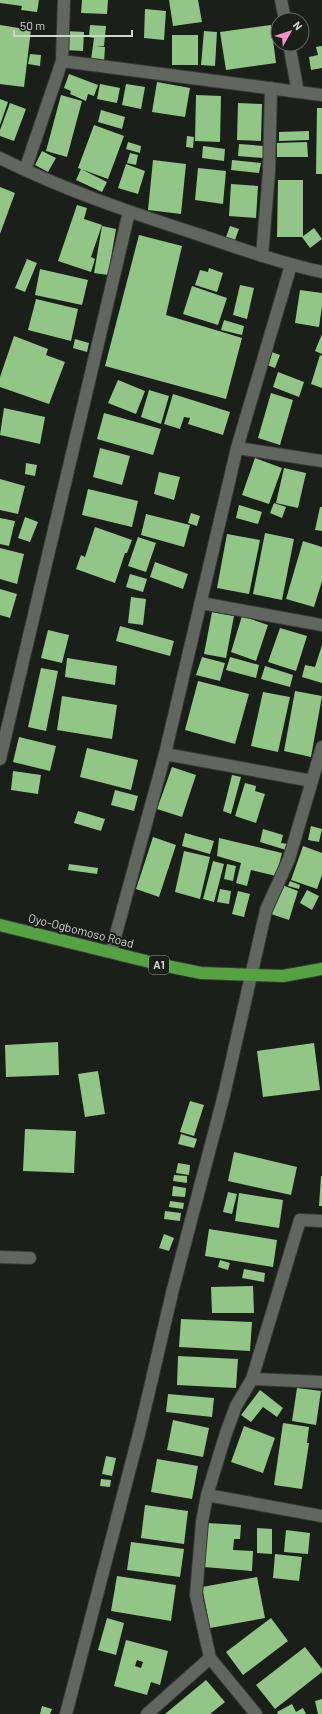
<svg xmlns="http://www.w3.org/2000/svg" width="322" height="1714" viewBox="0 0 322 1714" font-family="Barlow,sans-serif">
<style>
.building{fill:#92c686;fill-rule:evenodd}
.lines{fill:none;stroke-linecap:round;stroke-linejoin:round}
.minor-casing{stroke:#373a36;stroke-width:14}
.highway-casing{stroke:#373a36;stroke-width:14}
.minor{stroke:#61675f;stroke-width:12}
.highway{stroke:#54a242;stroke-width:12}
.labels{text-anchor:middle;stroke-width:4;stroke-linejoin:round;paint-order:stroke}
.shield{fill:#1a1f19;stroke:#9a9e9a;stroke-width:1}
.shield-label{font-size:11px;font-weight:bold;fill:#d1d5d1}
.street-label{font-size:12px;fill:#d1d5d1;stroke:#1a1f19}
</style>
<rect width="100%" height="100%" fill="#1a1f19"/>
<path class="building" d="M0 0H39L37 12 21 10 22 6 0 3Z
M82 0H108L107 14 81 13Z
M169 0H198L202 22 173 26Z
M145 9 166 11 164 40 144 38Z
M0 25 31 30 24 87 0 84Z
M90 25 106 26 104 46H96L105 47 104 62 91 60 94 38 89 37Z
M271 25 276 63 226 70 220 32Z
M66 31 84 32 83 51 65 50Z
M204 31 217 32 215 66 201 65Z
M172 35H198V65H172Z
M322 46V68L311 70 309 57 318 55 316 47Z
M30 54 41 55 40 66 28 64Z
M69 74 98 85 94 96 88 94 86 101 70 94 71 91 64 88Z
M157 82 190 88 185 117 152 112Z
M100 84 120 88 117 103 97 99Z
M126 84 145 87 141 109 122 105Z
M61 95 82 101 67 157 46 151Z
M196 95 221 96 220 142 195 141Z
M0 99 8 102 0 125Z
M10 103 26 109 14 141 0 136V130Z
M238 103 262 104 261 141 237 140Z
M317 108H322V174H316Z
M101 110 125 117 122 129 98 122Z
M94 125 124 136 108 179 78 168Z
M309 131V140L279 141V132Z
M187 136 194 137 193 148 186 147Z
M128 142 141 146 140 153 126 149Z
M307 142 308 157H277V143Z
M239 144 264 146 263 158 238 156Z
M203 146 225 149 224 161 202 158Z
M42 151 56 158 48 172 35 165Z
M130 153 138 155 136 165 127 163Z
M153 160 186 164 181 214 148 210Z
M232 160 261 163 259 173 231 170Z
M126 164 145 171 138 194 118 188Z
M198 168 226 171 223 204 195 200Z
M81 169 107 182 102 192 76 180Z
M278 180H303V237H277Z
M231 184 258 186 256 218 229 216Z
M0 187 15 193 0 234Z
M77 205 87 208 84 219 102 225 91 257 95 259 91 272 58 261Z
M102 226 116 229 108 275 94 273Z
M230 226 239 229 235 240 226 237Z
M314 228 322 239 310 248 302 237Z
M139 235 182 246 166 315 242 338 226 399 105 366Z
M27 259 37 263 25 292 15 288Z
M209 268 223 273 217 292 195 285 200 270 208 272Z
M40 269 88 280 82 305 35 295Z
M240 285 254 288 247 319 233 315Z
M192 286 227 298 218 325 183 314Z
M300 290 322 293V306L319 327 295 323Z
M36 299 78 309 71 341 28 330Z
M224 320 244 326 242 335 221 330Z
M322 334V354L315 351Z
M14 336 48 349 46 355 65 362 49 404 0 387V377Z
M75 339 89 343 87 352 73 348Z
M269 351 280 355 275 368 264 364Z
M320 355 322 356V388L311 384Z
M278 372 304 382 299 397 273 387Z
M118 380 145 391 136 414 108 403Z
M149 390 169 396 161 424 141 417Z
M271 393 293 400 280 445 258 438Z
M173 394 230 412 223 435 188 424 190 418 184 417 180 429 164 424Z
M4 408 45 417 40 444 0 435Z
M104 413 161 429 153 455 97 439Z
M100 448 130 456 122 485 93 477Z
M255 458 282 468 269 504 242 495Z
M26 463 37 465 35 476 25 474Z
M284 468 306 473 298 508 276 503Z
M159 472 180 477 174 500 154 494Z
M0 479 25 486 18 514 0 510Z
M88 489 138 501 132 527 82 515Z
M274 503 286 507 282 518 270 513Z
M239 505 262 512 258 524 236 518Z
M320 507H322V531L315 530Z
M191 513 200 516 197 526 188 523Z
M146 514 190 525 184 547 141 535Z
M25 517 38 522 30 542 18 538Z
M0 518 15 521 9 546 0 544Z
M95 527 132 540 127 553H125L115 583 76 569 81 555 85 557Z
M265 533 294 539 282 600 253 594Z
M227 534 260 540 249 594 217 588Z
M138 537 156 543 146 572 128 566Z
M303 541 322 547V581L314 607 286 599Z
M0 548 24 554 17 584 0 579Z
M155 562 188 574 183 589 150 577Z
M130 574 147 579 143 592 126 587Z
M0 589 17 594 10 618 0 615Z
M131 597 146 599 143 625 128 623Z
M212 612 234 616 226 658 204 654Z
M242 616 268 625 256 661 231 652Z
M120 626 174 641 170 656 116 641Z
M280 628 307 636 296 671 268 662Z
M48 630 69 635 62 663 41 658Z
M322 645V683L302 677 305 665 315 667Z
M202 657 225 663 220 681 196 675Z
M230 657 259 665 256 678 226 670Z
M67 658 117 666 115 685 65 677Z
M265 666 293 675 290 687 261 679Z
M41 668 58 671 46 731 28 727Z
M198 681 249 694 235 744 185 730Z
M295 691 322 696 311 757 284 751Z
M263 692 290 697 278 752 251 746Z
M62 696 117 705 112 739 57 730Z
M19 737 56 746 50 771 13 762Z
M87 748 138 760 131 790 80 777Z
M172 767 196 775 182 817 157 809Z
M13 771 41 775 38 794 11 790Z
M232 775 241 777 231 814 223 811Z
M245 783 256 786 255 791 265 794 256 823 235 816Z
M115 790 138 796 134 811 111 805Z
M78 811 105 819 101 831 74 823Z
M311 826 322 829 319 842 308 840Z
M263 829 283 835 281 843 288 844 286 850 260 842Z
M185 833 214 841 210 854 182 846Z
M153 837 176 845 159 897 136 889Z
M219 838 282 853 276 876 251 870 247 886 236 883 241 863 217 856Z
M303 846 322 853V875L317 889 291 880Z
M184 851 210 857 200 899 175 892Z
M213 861 224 864 214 902 203 899Z
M69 864 98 868 97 874 68 870Z
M227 864 236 866 233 881 224 879Z
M290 881 300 885 299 889 288 886Z
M282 885 298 891 289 920 271 914Z
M220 889 231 891 229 904 217 902Z
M307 890 319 896 312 910 300 903Z
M238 891 250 894 244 917 232 914Z
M58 1042 59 1075 6 1077 5 1045Z
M314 1043 320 1090 263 1097 257 1051Z
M98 1071 105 1114 85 1117 78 1074Z
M190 1101 204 1105 194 1136 180 1132Z
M25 1129 76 1131 74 1173 23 1171Z
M181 1134 197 1139 194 1148 178 1144Z
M234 1152 297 1167 291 1195 228 1181Z
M178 1163 190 1165 189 1175 176 1173Z
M174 1175 187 1176V1183L173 1181Z
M321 1176H322V1206H319Z
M173 1186 186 1188 185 1197 172 1196Z
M228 1192 237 1194 232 1214 223 1212Z
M239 1193 283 1200 279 1228 235 1221Z
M170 1201 184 1203 183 1209 169 1207Z
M165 1211 181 1213 180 1221 164 1219Z
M209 1229 277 1240 273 1267 205 1256Z
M164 1234 174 1238 169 1251 159 1248Z
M220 1260 230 1263 228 1270 218 1267Z
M244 1269 265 1273 264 1282 242 1278Z
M253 1286 254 1313H212L211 1287Z
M181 1319 252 1322 250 1351 179 1347Z
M178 1356 238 1359 236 1388 177 1385Z
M297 1388 321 1391 316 1425 292 1421Z
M260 1390 283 1408 277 1417 263 1407 251 1422 241 1415Z
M168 1394 214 1398 212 1417 166 1412Z
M173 1420 209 1428 203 1457 167 1450Z
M283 1423 309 1427 307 1443H309L302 1489 274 1485Z
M244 1426 275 1438 263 1473 231 1462Z
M106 1456 116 1458 112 1476 102 1474Z
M157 1459 198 1466 192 1499 151 1492Z
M101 1479 111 1480 110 1487 100 1486Z
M145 1505 188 1511 184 1544 141 1538Z
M207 1523 241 1525 240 1539H234L233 1550 253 1551 252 1571 204 1567Z
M257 1528 272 1529V1554L257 1553Z
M286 1530 310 1533 308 1554 284 1552Z
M131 1542 184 1549 180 1577 127 1570Z
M275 1554 302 1557 299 1581 273 1578Z
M117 1576 176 1585 171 1621 111 1611Z
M257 1577 265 1618 210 1628 202 1587Z
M107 1618 124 1623 116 1655 98 1650Z
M271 1618 288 1641 243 1675 226 1652Z
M126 1640 168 1651 160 1685 151 1682 147 1695 114 1686ZM137 1660 143 1662 141 1668 135 1666Z
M305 1647 322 1669V1672L275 1709 256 1685Z
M206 1680 225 1702 210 1714H165Z
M322 1699V1714H318L315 1701Z
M292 1704 296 1712 303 1708 306 1714H278L277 1712Z
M42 1706 52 1709 50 1714H40Z"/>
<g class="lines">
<defs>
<path id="minor" d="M281 0 285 20
M289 44 298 92
M62 61 64 0
M0 158C64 190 132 213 200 235 241 249 281 263 322 272
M25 170 62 61 322 95
M262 256 269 172 271 88
M237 448 322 461
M201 603 322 625
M165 754 312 781
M0 759 129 212
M111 952 165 754 237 448 291 265
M0 1257 30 1258
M252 1379 322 1382
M207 1495 322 1516
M66 1714 140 1430 173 1289 223 1099 266 910 289 859 322 747
M147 1714 210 1658
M256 1714 210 1658 196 1595 202 1522 207 1495 226 1433 236 1406 252 1379 300 1220 322 1221"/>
<path id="highway" d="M0 925 162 965 201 973 283 976 322 969"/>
</defs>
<use href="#minor" class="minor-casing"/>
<use href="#highway" class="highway-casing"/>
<use href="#minor" class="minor"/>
<use href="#highway" class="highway"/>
</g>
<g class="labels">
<rect class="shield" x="149" y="956" width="20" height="18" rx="3"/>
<g class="shield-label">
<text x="159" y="969">A1</text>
</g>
<g class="street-label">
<text transform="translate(81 931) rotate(14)" y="4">Oyo-Ogbomoso Road</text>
</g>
</g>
<g transform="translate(290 32) rotate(51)"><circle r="19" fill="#1a1f19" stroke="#636863"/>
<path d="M0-3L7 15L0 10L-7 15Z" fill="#fb8fc4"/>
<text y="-6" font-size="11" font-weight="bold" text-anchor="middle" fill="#d1d5d1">N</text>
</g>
<path d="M14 30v6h118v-6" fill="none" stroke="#d1d5d1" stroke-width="2"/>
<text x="20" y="30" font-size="12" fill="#d1d5d1" stroke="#1a1f19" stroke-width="3" paint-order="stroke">50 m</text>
</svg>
